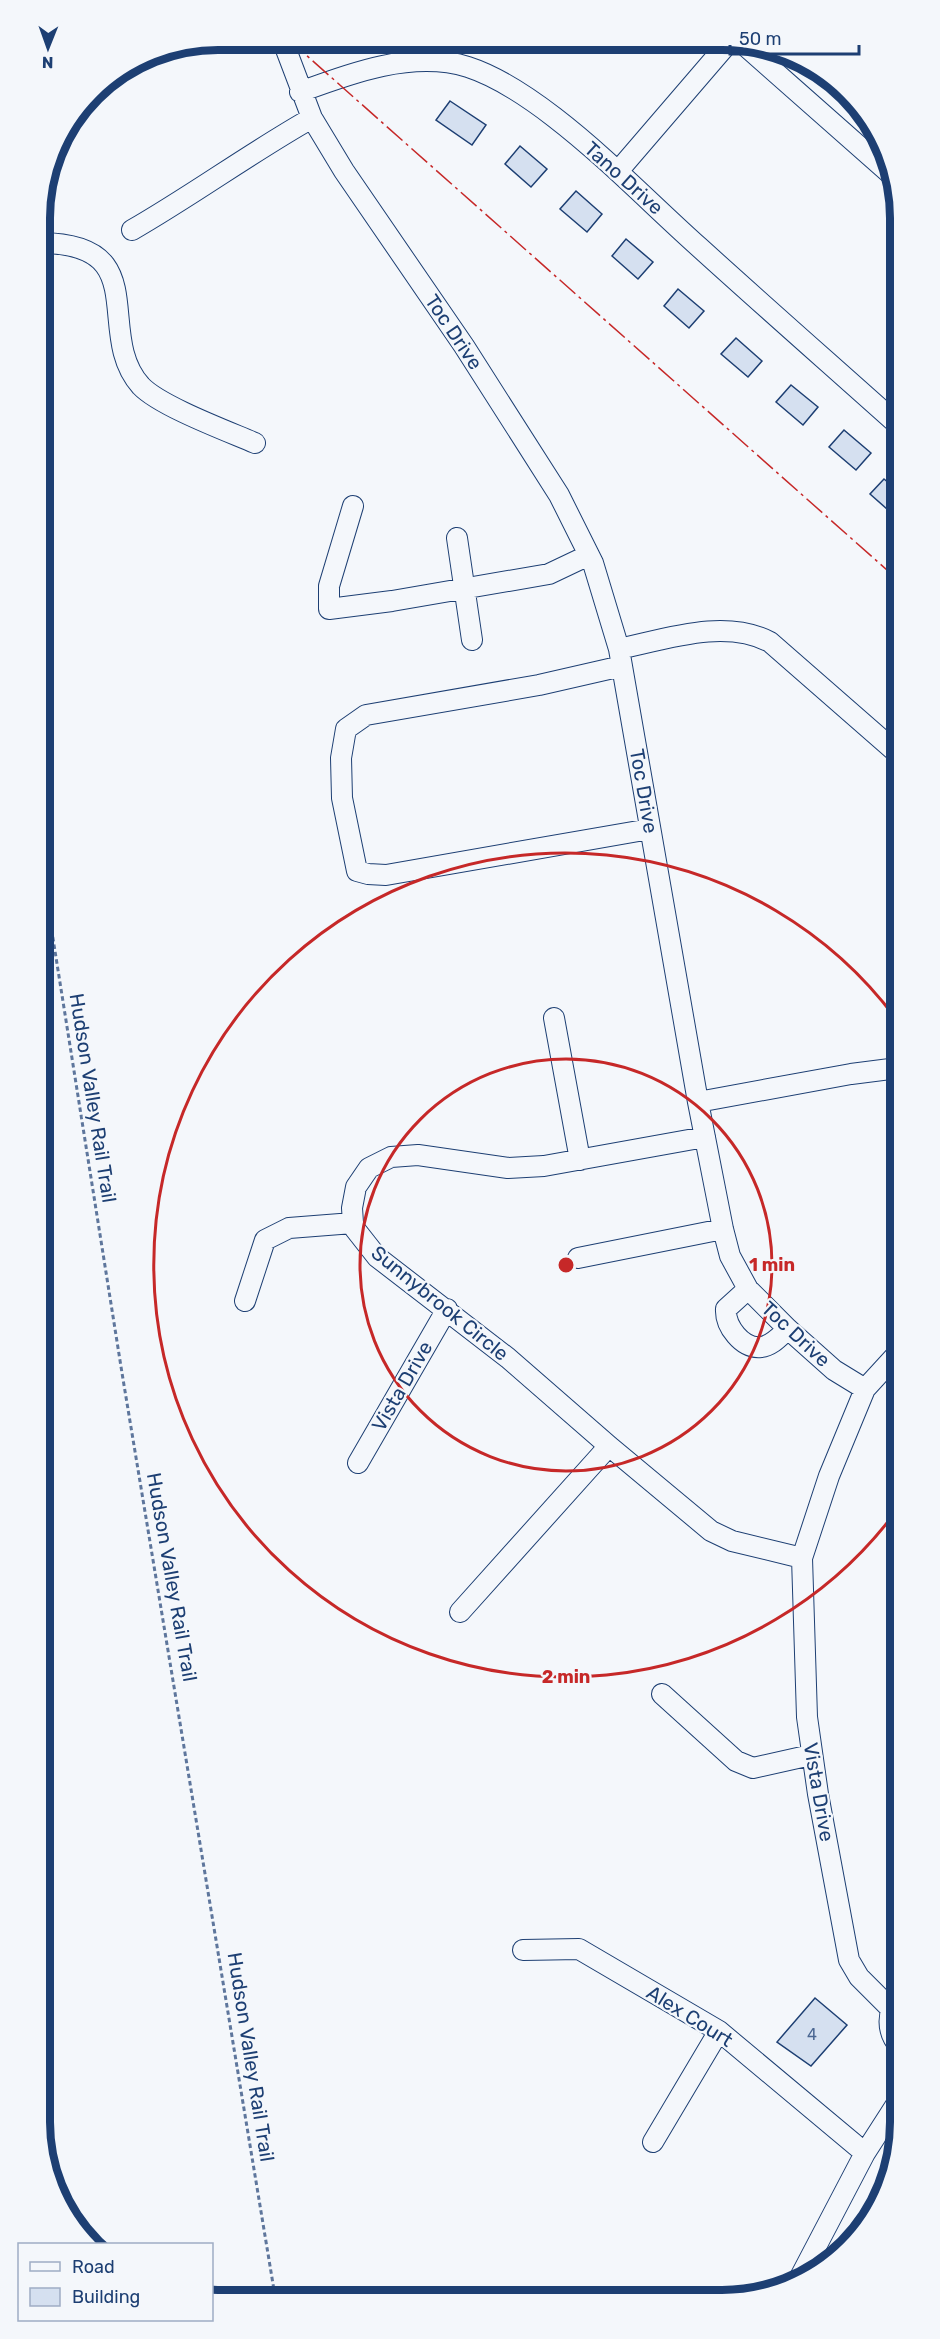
<svg xmlns="http://www.w3.org/2000/svg" width="940" height="2339" viewBox="0 0 940 2339" font-family="Rubik,sans-serif">
<style>
.building{fill:#d5e0f0;stroke:#1d3f73;stroke-width:1.5}
.lines{fill:none;stroke-linecap:round;stroke-linejoin:round}
.minor-casing{stroke:#1d3f73;stroke-width:22}
.path{stroke:#5e769c;stroke-width:3;stroke-dasharray:4.5 3;stroke-linecap:butt}
.minor{stroke:#f4f7fb;stroke-width:20}
.power{stroke:#c62828;stroke-width:1.5;stroke-dasharray:21 4.5 3 4.5;stroke-linecap:butt}
.ring{fill:none;stroke:#c62828;stroke-width:3}
.labels{text-anchor:middle;stroke-width:4.5;stroke-linejoin:round;paint-order:stroke}
.number-label{font-size:16px;fill:#4b6792}
.street-label{font-size:20px;fill:#1d3f73;stroke:#f4f7fb}
.rim{fill:none;stroke:#1d3f73;stroke-width:8}
.centre{fill:#c62828;stroke:#f4f7fb;stroke-width:3}
.ring-label{font-size:18px;text-anchor:middle;font-weight:bold;fill:#c62828;stroke:#f4f7fb;stroke-width:4.5;stroke-linejoin:round;paint-order:stroke}
</style>
<rect width="100%" height="100%" fill="#f4f7fb"/>
<path class="building" d="M450 101 486 125 472 145 436 120Z
M520 146 547 169 531 187 505 164Z
M576 191 602 214 587 232 560 209Z
M626 239 653 262 638 279 612 256Z
M678 289 704 311 689 328 664 306Z
M736 338 762 361 748 377 721 354Z
M791 385 818 407 803 425 776 402Z
M844 430 871 453 856 470 829 447Z
M884 479 896 489V517L870 494Z
M815 1998 847 2025 811 2066 777 2042Z"/>
<g class="lines">
<defs>
<path id="minor" d="M282 39 312 118 344 171 464 346 559 495 593 563 619 649 698 1102 723 1229 730 1256 748 1289 788 1329 834 1370 865 1389 829 1476 802 1558 807 1717 818 1794 849 1960 859 1977 891 2009
M741 42 895 178
M300 92C351 73 413 50 468 67 499 77 528 97 554 117 606 157 651 204 699 247 764 306 830 364 896 423
M619 170 729 42
M132 230C193 195 250 153 312 118
M40 243C156 243 93 333 141 386 160 406 227 431 255 443
M353 506 329 586V609L392 601 549 574 589 555
M457 538 472 640
M619 649C666 639 725 618 770 642L897 753
M622 666 539 685 366 715 346 729 341 758 342 798 357 871 368 874 386 875 650 829
M554 1018 580 1160
M698 1102 851 1074 898 1068
M705 1137 544 1166 508 1168 418 1155 391 1157 369 1168 356 1187 352 1208 353 1223 355 1229 377 1257 508 1358 609 1446 711 1531 732 1541 802 1558
M578 1258 723 1229
M748 1289 726 1309C725 1326 742 1349 761 1347 772 1346 780 1336 788 1329
M245 1301 265 1240 289 1228 353 1223
M865 1389 898 1353
M358 1463 447 1309
M460 1612 609 1446
M662 1694 736 1761 753 1768 811 1755
M523 1950 579 1949 719 2031 865 2153
M900 1996C886 2011 886 2032 900 2047
M653 2142 719 2031
M798 2281 865 2153 901 2097"/>
</defs>
<use href="#minor" class="minor-casing"/>
<path class="path" d="M41 863 122 1373 275 2296"/>
<use href="#minor" class="minor"/>
<path class="power" d="M288 39 896 578"/>
</g>
<g class="ring">
<circle cx="566" cy="1265" r="206"/>
<path d="M897 1510A412 412 0 1 1 897 1020"/>
</g>
<g class="labels">
<g class="number-label">
<text x="812" y="2040">4</text>
</g>
<g class="street-label">
<text transform="translate(624 178) rotate(42)" y="7">Tano Drive</text>
<text transform="translate(454 332) rotate(56)" y="7">Toc Drive</text>
<text transform="translate(644 791) rotate(80)" y="7">Toc Drive</text>
<text transform="translate(93 1098) rotate(81)" y="7">Hudson Valley Rail Trail</text>
<text transform="translate(440 1303) rotate(39)" y="7">Sunnybrook Circle</text>
<text transform="translate(796 1334) rotate(43)" y="7">Toc Drive</text>
<text transform="translate(402 1386) rotate(-60)" y="7">Vista Drive</text>
<text transform="translate(172 1577) rotate(80)" y="7">Hudson Valley Rail Trail</text>
<text transform="translate(819 1792) rotate(80)" y="7">Vista Drive</text>
<text transform="translate(690 2016) rotate(32)" y="7">Alex Court</text>
<text transform="translate(251 2057) rotate(81)" y="7">Hudson Valley Rail Trail</text>
</g>
</g>
<path d="M0 0H940V2339H0ZM218 50H722A168 168 0 0 1 890 218V2122A168 168 0 0 1 722 2290H218A168 168 0 0 1 50 2122V218A168 168 0 0 1 218 50Z" fill="#f4f7fb" fill-rule="evenodd"/>
<path class="rim" d="M218 50H722A168 168 0 0 1 890 218V2122A168 168 0 0 1 722 2290H218A168 168 0 0 1 50 2122V218A168 168 0 0 1 218 50Z"/>
<circle cx="566" cy="1265" r="9" class="centre"/>
<g class="ring-label">
<text x="772" y="1271">1 min</text>
<text x="566" y="1683">2 min</text>
</g>
<rect x="18" y="2243" width="195" height="78" fill="#f4f7fb" stroke="#9eadc5" stroke-width="1.5"/>
<rect x="30" y="2262" width="30" height="9" fill="#f4f7fb" stroke="#9eadc5" stroke-width="1.5"/>
<text x="72" y="2273" font-size="18" fill="#1d3f73">Road</text>
<rect x="30" y="2288" width="30" height="18" fill="#d5e0f0" stroke="#9eadc5" stroke-width="1.5"/>
<text x="72" y="2303" font-size="18" fill="#1d3f73">Building</text>
<g transform="translate(48 48) rotate(181)" stroke="#f4f7fb" stroke-width="4.5" paint-order="stroke">
<path d="M0-4.5L10 22L0 15L-10 22Z" fill="#1d3f73"/>
<text y="-9" font-size="16" font-weight="bold" text-anchor="middle" fill="#1d3f73">N</text>
</g>
<path d="M730 45v9h129v-9" fill="none" stroke="#1d3f73" stroke-width="3"/>
<text x="739" y="45" font-size="18" fill="#1d3f73" stroke="#f4f7fb" stroke-width="4.5" paint-order="stroke">50 m</text>
</svg>
